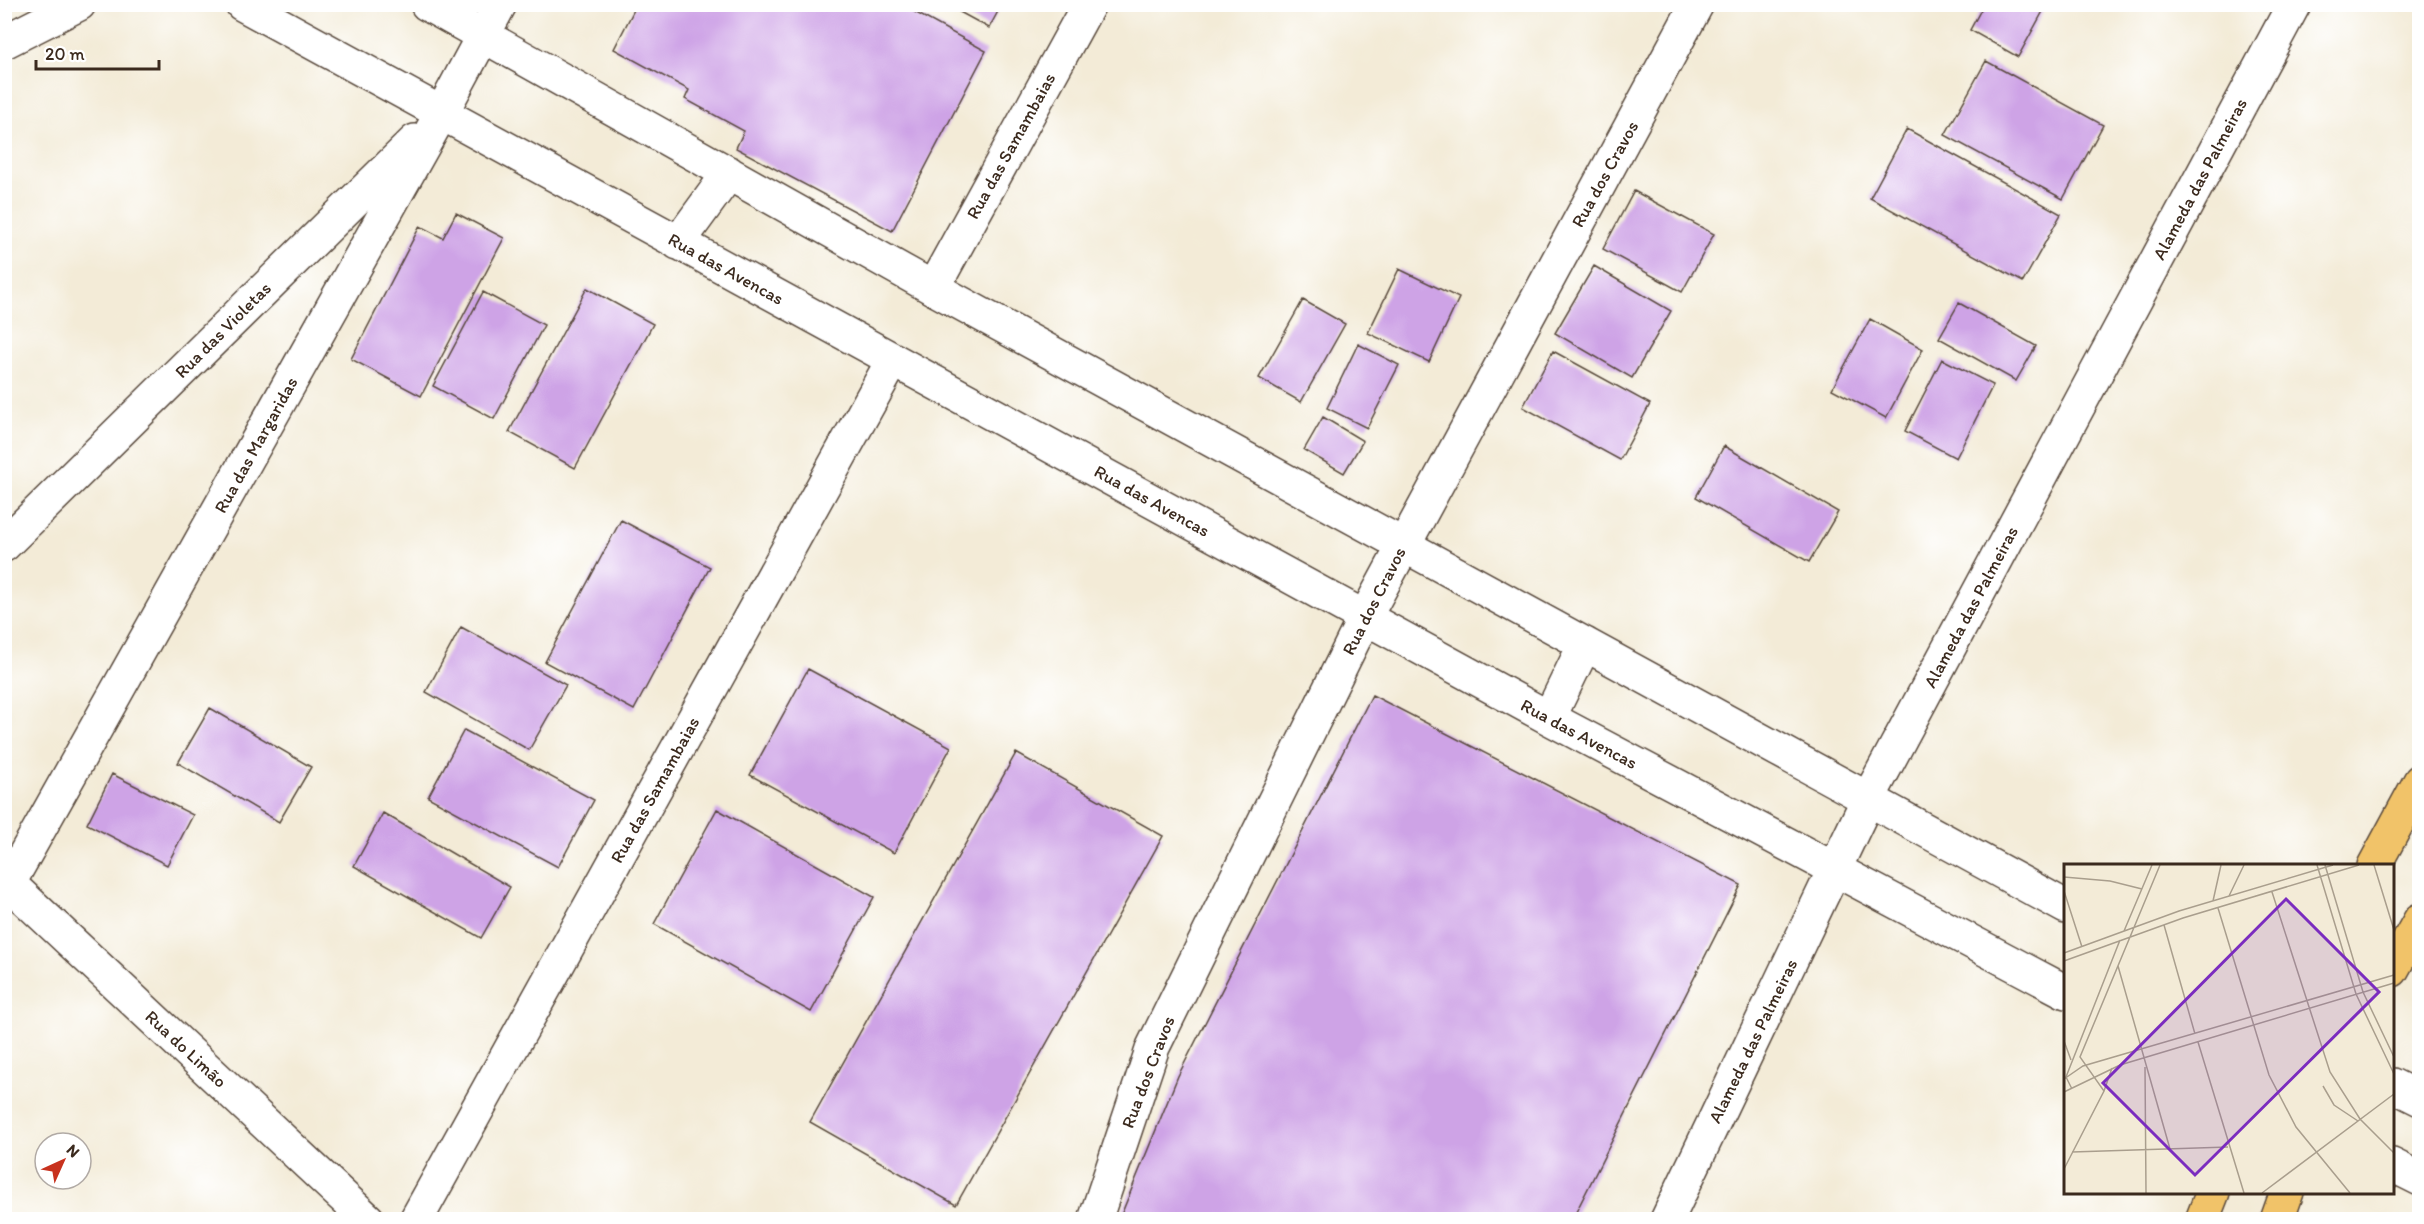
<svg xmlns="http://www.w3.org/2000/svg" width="2424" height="1224" viewBox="0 0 2424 1224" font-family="Itim,sans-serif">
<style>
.building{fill:#cea3e6}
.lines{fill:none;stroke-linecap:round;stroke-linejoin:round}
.minor-casing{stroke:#57473a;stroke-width:36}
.tertiary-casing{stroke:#57473a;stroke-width:36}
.primary-casing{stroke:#57473a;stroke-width:36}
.minor{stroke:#fff;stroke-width:33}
.tertiary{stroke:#fff;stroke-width:33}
.primary{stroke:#f1c369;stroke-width:33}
.labels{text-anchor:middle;stroke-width:6;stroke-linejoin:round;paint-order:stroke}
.street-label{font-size:18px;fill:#3b2a1e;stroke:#fff}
.inset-road{fill:none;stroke:#a99e8d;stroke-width:1.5}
.view{fill:#7b2cbf;fill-opacity:0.15;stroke:#7b2cbf;stroke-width:3}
.inset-edge{fill:none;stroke:#3b2a1e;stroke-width:3}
</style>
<rect width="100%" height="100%" fill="#fff"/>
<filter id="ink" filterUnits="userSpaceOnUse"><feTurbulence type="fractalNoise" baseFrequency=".0167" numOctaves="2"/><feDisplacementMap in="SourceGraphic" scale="12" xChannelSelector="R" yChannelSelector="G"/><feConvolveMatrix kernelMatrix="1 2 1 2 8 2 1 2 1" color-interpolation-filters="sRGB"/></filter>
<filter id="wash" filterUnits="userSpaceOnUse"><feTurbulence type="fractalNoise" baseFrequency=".008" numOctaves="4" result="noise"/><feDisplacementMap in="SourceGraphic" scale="24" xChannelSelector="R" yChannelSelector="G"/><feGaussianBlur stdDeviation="1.35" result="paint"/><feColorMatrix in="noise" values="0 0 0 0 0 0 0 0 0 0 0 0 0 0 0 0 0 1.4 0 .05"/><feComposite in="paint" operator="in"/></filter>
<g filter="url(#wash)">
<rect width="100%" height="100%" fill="#f3ebd7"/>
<g id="blocks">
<path class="building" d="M637 4H900L986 51 892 231 736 148 744 131 685 99 689 90 614 49Z
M945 4H1002L989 28Z
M1984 4H2047L2018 57 1970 30Z
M1986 61 2103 125 2063 199 1945 135Z
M1907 129 2061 214 2023 282 1870 198Z
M1634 191 1714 234 1682 292 1603 249Z
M456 213 504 238 421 396 351 359 420 226 443 238Z
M1594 266 1671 311 1632 378 1555 333Z
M1399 269 1459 298 1429 362 1368 333Z
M587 288 653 324 575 468 509 432Z
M483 292 544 325 494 419 433 386Z
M1303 300 1345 324 1301 402 1259 378Z
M1959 303 2036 346 2016 381 1939 338Z
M1870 319 1923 349 1886 418 1832 389Z
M1358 344 1399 365 1367 428 1327 408Z
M1553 351 1650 404 1620 460 1523 407Z
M1942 359 1993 385 1956 458 1905 431Z
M1323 417 1363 441 1344 473 1304 450Z
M1724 446 1838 512 1809 562 1696 497Z
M621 520 710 567 634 710 545 662Z
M461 627 566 685 529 750 426 692Z
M808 669 951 747 894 853 750 775Z
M1372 695 1741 885 1572 1220H1119L1178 1076Z
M210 708 311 767 279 822 178 763Z
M464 730 594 800 558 867 428 797Z
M1016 753 1163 836 956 1205 810 1122Z
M112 774 193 815 167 865 87 824Z
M717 809 874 897 811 1012 654 924Z
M383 813 510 887 481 938 354 866Z"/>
</g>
</g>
<g filter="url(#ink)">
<use href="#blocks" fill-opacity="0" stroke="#57473a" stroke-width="1.5"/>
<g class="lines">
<defs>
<path id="minor" d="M933 288 1089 4
M4 545 415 141
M4 879 368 1220
M9 883 441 114 500 4
M2392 1085 2420 1099
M2392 1165 2420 1179
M416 1220 893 360
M1095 1220 1153 1047 1365 617 1697 4
M1667 1220 1868 799 2294 4"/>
<path id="tertiary" d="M242 4 1549 718 2066 992
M427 4 933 288 2066 907
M4 42 79 4
M678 243 729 173
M1549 718 1585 644"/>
<path id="primary" d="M2374 866 2420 781
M2392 970 2420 920
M2202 1220 2213 1192
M2277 1220 2287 1192"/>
</defs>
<use href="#minor" class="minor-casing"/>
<use href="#tertiary" class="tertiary-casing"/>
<use href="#primary" class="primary-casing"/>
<use href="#minor" class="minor"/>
<use href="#tertiary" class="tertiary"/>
<use href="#primary" class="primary"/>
</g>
</g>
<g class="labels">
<g class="street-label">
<text transform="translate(1011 146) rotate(-61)" y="6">Rua das Samambaias</text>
<text transform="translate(1605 174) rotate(-61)" y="6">Rua dos Cravos</text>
<text transform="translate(2200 179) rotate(-62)" y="6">Alameda das Palmeiras</text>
<text transform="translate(726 269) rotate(29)" y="6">Rua das Avencas</text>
<text transform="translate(223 330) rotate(-45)" y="6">Rua das Violetas</text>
<text transform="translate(256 445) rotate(-61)" y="6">Rua das Margaridas</text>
<text transform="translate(1152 501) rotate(29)" y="6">Rua das Avencas</text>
<text transform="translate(1374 601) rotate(-63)" y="6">Rua dos Cravos</text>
<text transform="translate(1971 607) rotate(-62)" y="6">Alameda das Palmeiras</text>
<text transform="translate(1579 734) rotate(28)" y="6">Rua das Avencas</text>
<text transform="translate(655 790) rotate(-61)" y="6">Rua das Samambaias</text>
<text transform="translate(1753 1041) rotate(-64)" y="6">Alameda das Palmeiras</text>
<text transform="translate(186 1049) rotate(43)" y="6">Rua do Limão</text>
<text transform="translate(1148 1072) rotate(-69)" y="6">Rua dos Cravos</text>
</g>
</g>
<g transform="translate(2064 864)">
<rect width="330" height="330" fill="#f3ebd7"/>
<path class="inset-road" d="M253 1 292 130 330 210M261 1 299 128 330 193M310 1 330 66M0 13 46 17 78 25M0 27 18 83M208 28 266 208 296 255 330 289M165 32 180 1M149 37 157 1M154 44 205 211 232 263 286 329M100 61 131 170M60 67 88 1M0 89 115 47 269 1M0 97 119 54 295 1M54 102 106 285M0 177 7 196M134 178 180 329M81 203 82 329M0 215 19 202 330 111M259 222 270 241 294 257M8 225 2 213 56 76M40 227 48 204M0 228 56 201 330 119M8 288 164 283M0 305 40 227 16 193 96 1M198 329 330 230"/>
<path class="view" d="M222 35 315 128 131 311 39 219Z"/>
<rect width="330" height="330" class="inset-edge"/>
</g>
<rect width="2424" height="1224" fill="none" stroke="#fff" stroke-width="24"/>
<g transform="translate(63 1161) rotate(45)"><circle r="28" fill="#ffffff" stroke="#b1aaa5" stroke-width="1.5"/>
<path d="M0-4.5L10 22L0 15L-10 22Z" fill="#c8321e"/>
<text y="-9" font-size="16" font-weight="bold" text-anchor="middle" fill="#3b2a1e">N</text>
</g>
<path d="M36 60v9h123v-9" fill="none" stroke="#3b2a1e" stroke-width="3"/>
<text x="45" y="60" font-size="18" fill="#3b2a1e" stroke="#ffffff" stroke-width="4.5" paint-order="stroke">20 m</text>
</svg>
